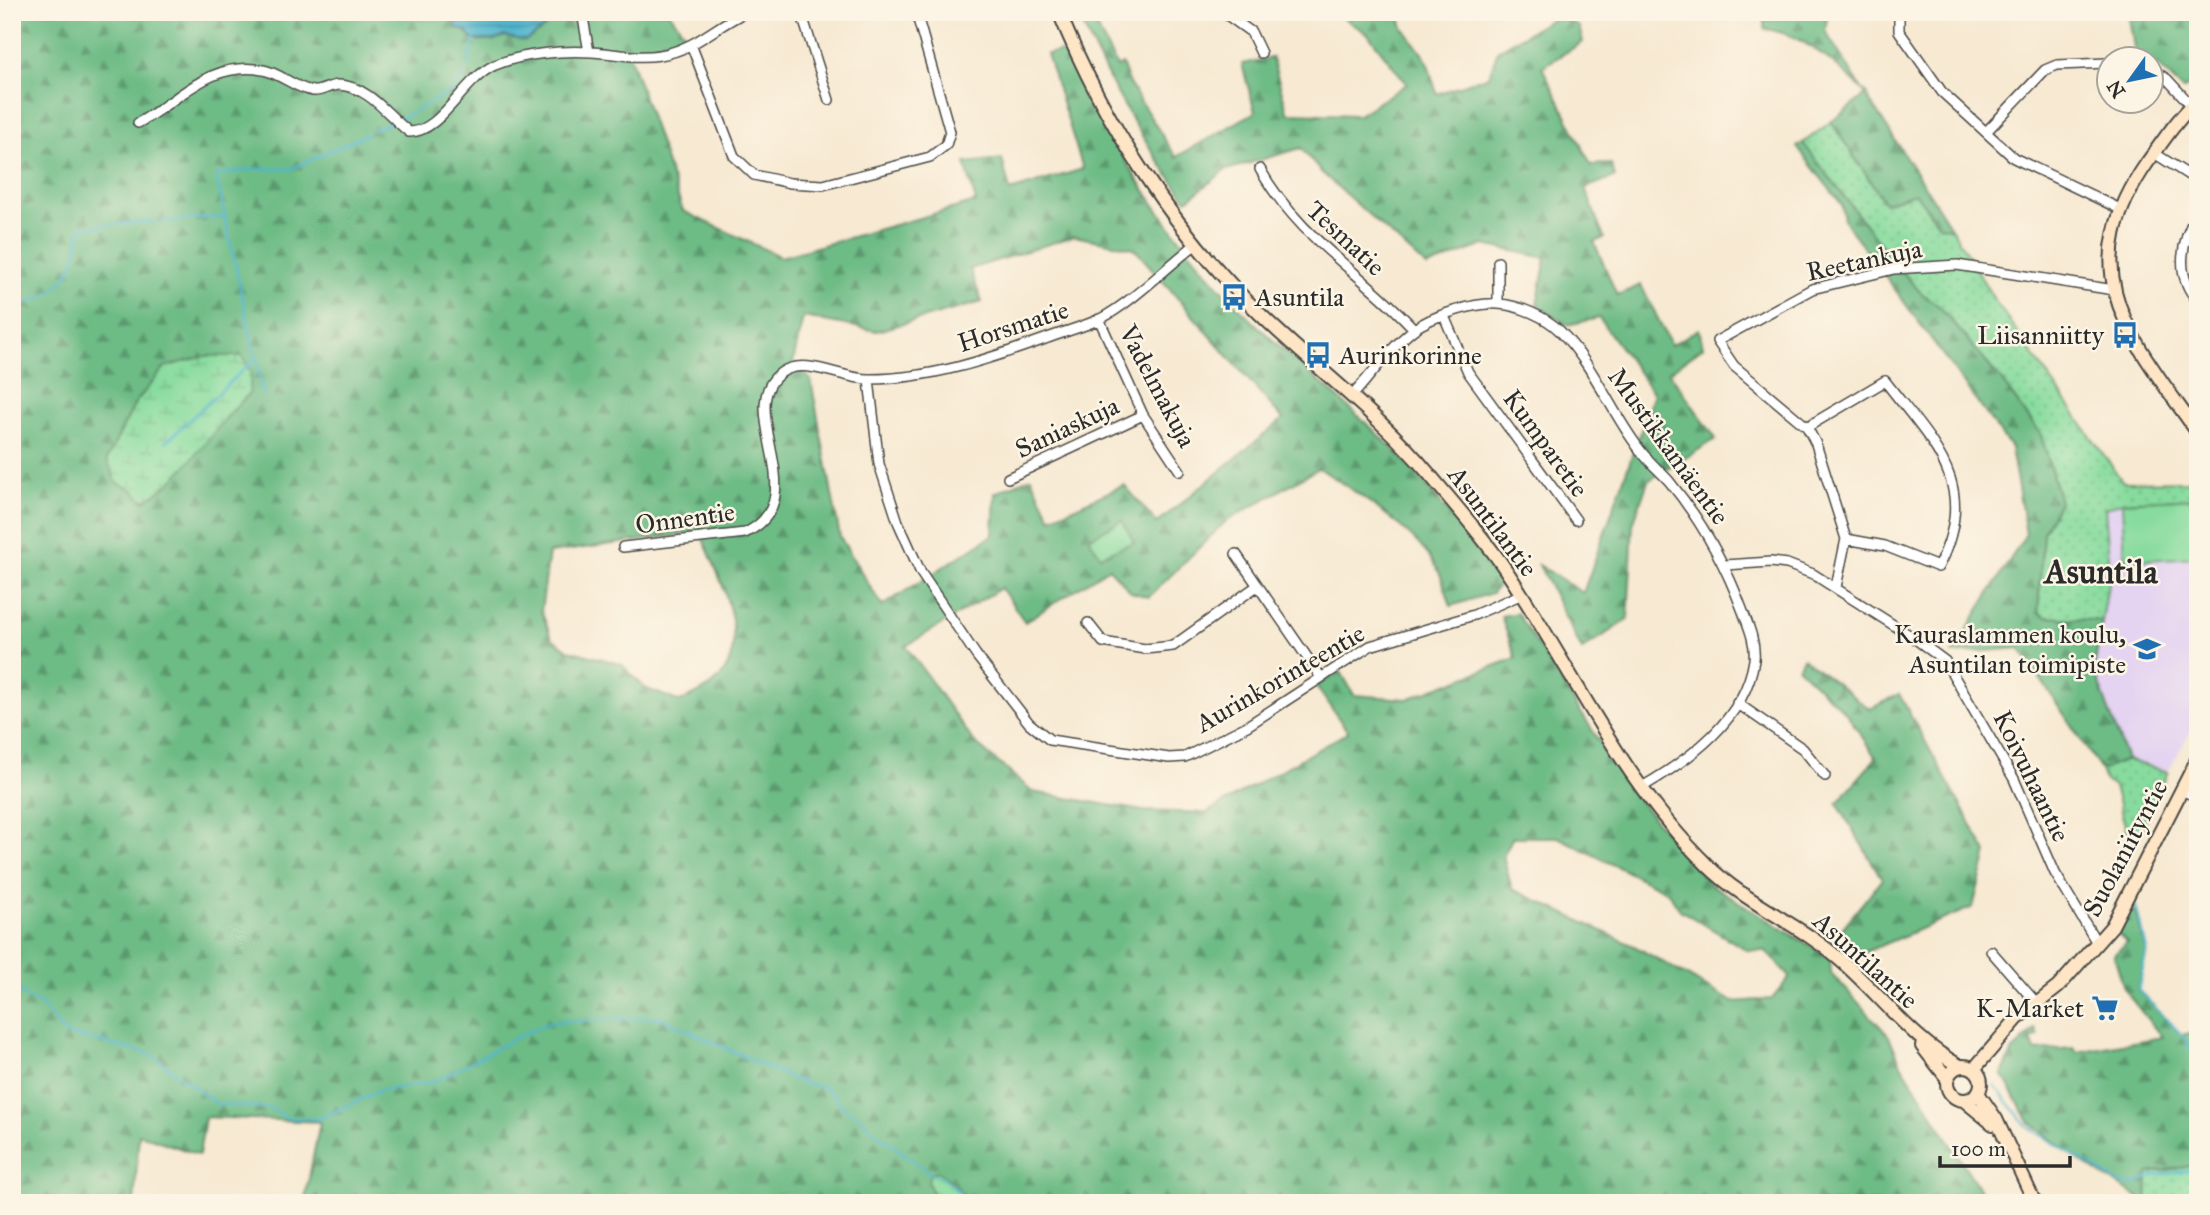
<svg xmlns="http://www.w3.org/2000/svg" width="2210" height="1215" viewBox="0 0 2210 1215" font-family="'IM FELL Great Primer',serif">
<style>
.built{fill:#e4d3f1}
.grass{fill:url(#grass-dots);stroke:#598364;stroke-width:2}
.forest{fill:url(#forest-firs);stroke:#4c7358;stroke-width:2;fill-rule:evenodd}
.wetland{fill:url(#wetland-marsh);stroke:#598364;stroke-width:2}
.park{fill:#87db9e;stroke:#598364;stroke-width:2}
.water{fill:url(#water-rules);stroke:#3d707c;stroke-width:2}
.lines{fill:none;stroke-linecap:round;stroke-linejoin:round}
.stream{stroke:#4fb6cd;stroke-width:2.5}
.street-casing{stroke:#4a4844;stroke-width:12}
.secondary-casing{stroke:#4a4844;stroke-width:16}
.street{stroke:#fff;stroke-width:9}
.secondary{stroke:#fde5c5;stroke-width:12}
.labels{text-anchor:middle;stroke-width:5;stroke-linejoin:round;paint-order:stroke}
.street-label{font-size:26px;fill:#2b2b2b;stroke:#fcf5e5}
.poi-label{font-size:26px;fill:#2b2b2b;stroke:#fcf5e5;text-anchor:end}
.district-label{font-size:33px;font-weight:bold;fill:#2b2b2b;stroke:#fcf5e5}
</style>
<defs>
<pattern id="grass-dots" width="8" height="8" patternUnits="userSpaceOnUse" patternTransform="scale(1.75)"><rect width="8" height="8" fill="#87db9e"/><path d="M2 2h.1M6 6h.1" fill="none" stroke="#75bc88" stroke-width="1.8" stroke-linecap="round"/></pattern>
<pattern id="forest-firs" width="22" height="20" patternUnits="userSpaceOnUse" patternTransform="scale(1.75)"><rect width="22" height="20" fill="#6dbb85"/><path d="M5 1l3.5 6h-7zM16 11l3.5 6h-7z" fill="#5a986d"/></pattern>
<pattern id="wetland-marsh" width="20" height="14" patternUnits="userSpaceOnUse" patternTransform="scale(1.75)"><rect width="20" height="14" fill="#87db9e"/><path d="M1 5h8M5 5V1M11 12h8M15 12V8" fill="none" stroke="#75bc88"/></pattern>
<pattern id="water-rules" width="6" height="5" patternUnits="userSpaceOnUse" patternTransform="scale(1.75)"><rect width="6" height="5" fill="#4fb6cd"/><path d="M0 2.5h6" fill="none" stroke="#4294a7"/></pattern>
</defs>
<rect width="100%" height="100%" fill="#fcf5e5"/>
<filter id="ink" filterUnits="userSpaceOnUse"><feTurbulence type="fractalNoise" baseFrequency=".0143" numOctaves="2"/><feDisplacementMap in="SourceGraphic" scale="14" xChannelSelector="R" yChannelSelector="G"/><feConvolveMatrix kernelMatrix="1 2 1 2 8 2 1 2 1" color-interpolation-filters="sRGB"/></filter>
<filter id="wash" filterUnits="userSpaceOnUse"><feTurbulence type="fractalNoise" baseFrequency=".00686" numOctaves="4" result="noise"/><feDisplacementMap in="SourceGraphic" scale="28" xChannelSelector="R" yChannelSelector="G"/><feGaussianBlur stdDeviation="1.57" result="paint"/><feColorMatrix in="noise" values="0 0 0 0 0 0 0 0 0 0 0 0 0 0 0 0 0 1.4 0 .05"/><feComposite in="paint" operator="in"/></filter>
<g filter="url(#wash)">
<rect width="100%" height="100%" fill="#f7e9d2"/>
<path class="built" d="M2198 498V718L2168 772 2127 760 2094 670 2110 572 2105 508 2122 502Z"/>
<path class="grass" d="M1831 122 1885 203 1915 193 1939 225 1952 229 1995 301 2123 482 2198 481V498L2122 502 2105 508 2110 572 2102 621 2046 617 2038 613 2043 532 2060 502 2041 435 2001 380 1940 307 1920 292 1895 263 1803 143Z
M2127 760 2168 772 2132 849 2114 787 2105 781 2101 770Z
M2198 1165V1203H2147L2148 1173Z"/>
<path class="forest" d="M12 12H456L453 19 474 40 491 41 505 36 525 41 543 29 557 12H669L687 37 628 51 683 211 781 257 976 202 965 163 1002 159 1010 191 1083 169 1047 54 1068 51C1110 143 1158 220 1227 295 1287 360 1361 410 1419 477 1448 510 1475 547 1500 583L1492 593 1451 606C1447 595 1444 581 1438 570 1416 530 1357 493 1319 468L1225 522 1149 597 1131 592 1109 568 1025 622 1001 588 906 646 974 742 1033 792 1143 811 1206 813 1348 732 1316 686 1341 672 1354 695 1407 699 1516 658 1501 616 1517 613 1634 795 1710 884 1830 958 1831 973 1889 1036 1901 1064 1988 1203H970L964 1196 936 1200 937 1203H304L320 1122 205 1117 199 1155 139 1134 134 1203H12ZM1074 236 1134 248 1283 419 1157 523 1124 485 1051 518 1031 477 995 493 993 535 882 606 840 537 811 380 793 363 803 317 877 331 982 302 970 269ZM165 367 249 394 144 501 107 459 136 402ZM700 532C717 573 758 647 713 684 704 691 690 697 680 702L645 688 621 664 568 650 552 638 541 611 549 553ZM1513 837H1558L1668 892 1680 910 1747 950 1766 951 1790 977 1772 999 1733 1002 1636 947 1512 889 1503 856Z
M1077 12H1089L1117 67 1122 64 1130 85 1176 157 1255 112 1242 64 1272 58 1288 113 1358 115 1407 84 1368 34 1334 12H1398L1403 27 1427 61 1437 94 1489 76 1498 50 1559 15 1579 27 1583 42 1542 67 1591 165 1611 164 1615 177 1585 188 1604 238 1594 242 1617 295 1641 285 1671 345 1699 329 1703 347 1669 372 1716 439 1648 481 1633 524 1628 619 1582 650 1539 565 1583 593 1654 394 1599 318 1567 325 1537 305 1546 258 1484 245 1427 267 1320 171 1301 148 1226 170 1187 200C1141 141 1107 80 1077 12Z
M1764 12H1828L1825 31 1952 229 1939 225 1915 193 1885 203 1831 122 1867 94C1839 67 1804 33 1764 29Z
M2128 12H2198V79L2183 90 2157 65 2151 63 2150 60 2136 59Z
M1803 143 1895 263 1920 292 1940 307 2001 380 2041 435 2060 502 2043 532 2038 613 2046 617 2102 621 2094 670 2127 760 2101 770 2020 648 1952 654 2026 534 2011 448 1844 220 1842 205 1797 147Z
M1803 658 1870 709 1899 694 1987 853 1973 907 1858 955 1837 935 1882 879 1837 803 1876 758 1847 714 1798 668Z
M2128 907 2135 911 2147 950 2138 990 2182 1035 2198 1031V1165L2148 1173 2147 1203 2086 1165 2030 1123 2002 1074 2013 1051 2035 1029 2038 1036 2031 1039 2035 1051 2074 1048 2077 1052 2162 1037 2125 991 2114 955 2127 942 2115 931Z"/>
<path class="wetland" d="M205 356H242L251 374 249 394C212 427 187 478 144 501L133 490 116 482 107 459 136 402 165 367Z
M937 1171 954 1183 970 1203H937L928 1182 930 1173Z"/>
<path class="park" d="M2198 498V557L2125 561 2122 502Z
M1122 520 1134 542 1100 556 1089 538Z"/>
<path class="water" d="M456 12H557L543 29 525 41 505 36 491 41 474 40 464 30 456 28Z"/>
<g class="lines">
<path class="stream" d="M468 66 474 40
M400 119 455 89 464 74
M373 130 392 122
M225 218 264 396
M162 221 225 217 216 175 256 169H291L367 134
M12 306C22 302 35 302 44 296 72 281 77 256 81 227L155 221
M166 442 256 358
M2135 903 2147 950 2138 990 2183 1036 2198 1060
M12 981 26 997 42 1005 64 1033 150 1054 217 1104 271 1108 286 1118 319 1119 378 1091 434 1082 523 1034 552 1022 660 1017 768 1068 806 1084 825 1087 845 1109 861 1117 874 1131 930 1173 950 1183 960 1193 961 1203
M1994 1085 2028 1127 2120 1184 2134 1185 2152 1176 2198 1169"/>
</g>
</g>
<g filter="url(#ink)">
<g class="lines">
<defs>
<path id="street" d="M582 12 589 52
M801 12 829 100
M1223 12 1251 32 1261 53
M1899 12V31L1942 92 2014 158 2120 209
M692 47 734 156 754 175 790 183 823 185 930 157 946 145 950 132 916 12
M2150 68 2167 79 2192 106
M138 123C180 100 210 60 263 70 280 73 296 89 313 91 321 92 330 85 339 85 370 87 387 115 409 132 441 133 463 79 495 65 522 54 562 50 591 52 614 53 636 59 660 55 694 50 715 26 746 12
M1986 132 2045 70 2057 65 2108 63
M2154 153 2198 181
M1260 169C1299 239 1362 272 1414 329
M2198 213C2181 240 2174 275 2198 301
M1498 262V304
M1444 316 1468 372 1576 520
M1099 319 1143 415 1180 471
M869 380 879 464 898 522 921 573 976 655 1029 723 1050 740 1169 758 1185 757 1247 726 1370 646 1474 615 1520 595
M1352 396C1371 375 1391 347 1413 330 1431 316 1476 302 1498 304 1519 305 1546 317 1560 331 1594 365 1611 413 1640 450 1648 461 1659 470 1669 481 1701 520 1724 561 1742 609 1748 625 1756 642 1754 660 1745 720 1690 759 1642 787
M1807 427 1885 381C1933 444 1981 484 1938 567L1885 546 1846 539
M1008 478 1143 415
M623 547 745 533C818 499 731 407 782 372 806 356 844 380 870 379 931 379 989 359 1045 339 1063 332 1083 327 1100 319 1130 304 1168 266 1196 244
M1236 554 1320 676
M1725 565 1771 562 1787 564 1813 574 1914 638 1945 661 2014 779 2055 873 2097 943
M1836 587 1846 539 1816 444 1807 427 1734 366 1717 341 1812 289 1894 269 1957 265 2114 290
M1088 623 1103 642 1145 649 1173 646 1257 586
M1737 703 1803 749 1825 776
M2182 790 2198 798
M1991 951 2038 1005"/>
<path id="secondary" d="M1059 12C1105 125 1173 230 1261 315 1317 369 1380 415 1430 475 1454 504 1479 532 1501 563 1570 663 1619 779 1707 865 1745 903 1798 923 1839 959 1880 994 1912 1040 1960 1066
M2198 100C2177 119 2163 141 2147 163 2070 275 2132 338 2198 433
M1922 1046 1947 1078
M1947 1083a17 17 0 1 1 34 0a17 17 0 1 1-34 0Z
M1974 1069 2017 1019 2058 987 2112 926 2198 758
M1978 1093 1996 1119 2035 1203
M1965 1101 1993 1124"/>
</defs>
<use href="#street" class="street-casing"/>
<use href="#secondary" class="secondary-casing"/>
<use href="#street" class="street"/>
<use href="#secondary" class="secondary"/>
</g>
</g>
<defs>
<symbol id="bus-bare" viewBox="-9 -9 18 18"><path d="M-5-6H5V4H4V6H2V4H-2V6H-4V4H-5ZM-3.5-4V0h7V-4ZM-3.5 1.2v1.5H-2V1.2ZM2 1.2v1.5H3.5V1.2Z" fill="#1f6fb2" stroke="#fcf5e5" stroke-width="2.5" paint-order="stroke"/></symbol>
<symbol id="school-bare" viewBox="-9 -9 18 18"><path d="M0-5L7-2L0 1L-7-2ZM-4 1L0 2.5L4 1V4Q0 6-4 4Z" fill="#1f6fb2" stroke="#fcf5e5" stroke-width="2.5" paint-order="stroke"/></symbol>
<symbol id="supermarket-bare" viewBox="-9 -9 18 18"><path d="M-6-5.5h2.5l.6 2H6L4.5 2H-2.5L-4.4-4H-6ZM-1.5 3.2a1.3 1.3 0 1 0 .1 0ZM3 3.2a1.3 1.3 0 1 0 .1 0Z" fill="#1f6fb2" stroke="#fcf5e5" stroke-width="2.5" paint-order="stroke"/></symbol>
</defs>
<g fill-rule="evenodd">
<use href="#bus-bare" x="1215" y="278" width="38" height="38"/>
<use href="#bus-bare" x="2106" y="316" width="38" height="38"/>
<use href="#bus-bare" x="1299" y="336" width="38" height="38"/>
<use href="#school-bare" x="2128" y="630" width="38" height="38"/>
<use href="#supermarket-bare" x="2086" y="989" width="38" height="38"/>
</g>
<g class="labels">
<g class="street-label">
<text transform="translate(1346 238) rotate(43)" y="9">Tesmatie</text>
<text transform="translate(1864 260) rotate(-12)" y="9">Reetankuja</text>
<text transform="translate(1013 326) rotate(-18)" y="9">Horsmatie</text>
<text transform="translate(1158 386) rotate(62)" y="9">Vadelmakuja</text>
<text transform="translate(1067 427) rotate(-25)" y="9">Saniaskuja</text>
<text transform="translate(1546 443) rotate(54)" y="9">Kumparetie</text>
<text transform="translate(1669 446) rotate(54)" y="9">Mustikkamäentie</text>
<text transform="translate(685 518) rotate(-8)" y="9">Onnentie</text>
<text transform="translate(1493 521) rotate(53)" y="9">Asuntilantie</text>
<text transform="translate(1280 678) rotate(-30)" y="9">Aurinkorinteentie</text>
<text transform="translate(2032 776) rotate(64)" y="9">Koivuhaantie</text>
<text transform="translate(2125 848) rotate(-62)" y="9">Suolaniityntie</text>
<text transform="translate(1866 960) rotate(42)" y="9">Asuntilantie</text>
</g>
<g class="poi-label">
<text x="1255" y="306" text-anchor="start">Asuntila</text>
<text x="2104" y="344">Liisanniitty</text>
<text x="1339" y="364" text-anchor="start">Aurinkorinne</text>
<text x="2126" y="643">Kauraslammen koulu,<tspan x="2126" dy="30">Asuntilan toimipiste</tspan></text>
<text x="2084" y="1017">K-Market</text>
</g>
<g class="district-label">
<text x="2101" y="583">Asuntila</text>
</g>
</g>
<rect width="2210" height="1215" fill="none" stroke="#fcf5e5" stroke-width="42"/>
<g transform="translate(2130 80) rotate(237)"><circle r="33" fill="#fcf5e5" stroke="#a8a49b" stroke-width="2"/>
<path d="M0-5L12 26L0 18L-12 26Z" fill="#1f6fb2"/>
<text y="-10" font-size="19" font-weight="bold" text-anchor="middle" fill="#2b2b2b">N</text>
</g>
<path d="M1940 1156v10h130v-10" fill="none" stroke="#2b2b2b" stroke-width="3.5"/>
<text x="1951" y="1156" font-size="21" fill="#2b2b2b" stroke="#fcf5e5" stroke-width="5" paint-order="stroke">100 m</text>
</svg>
